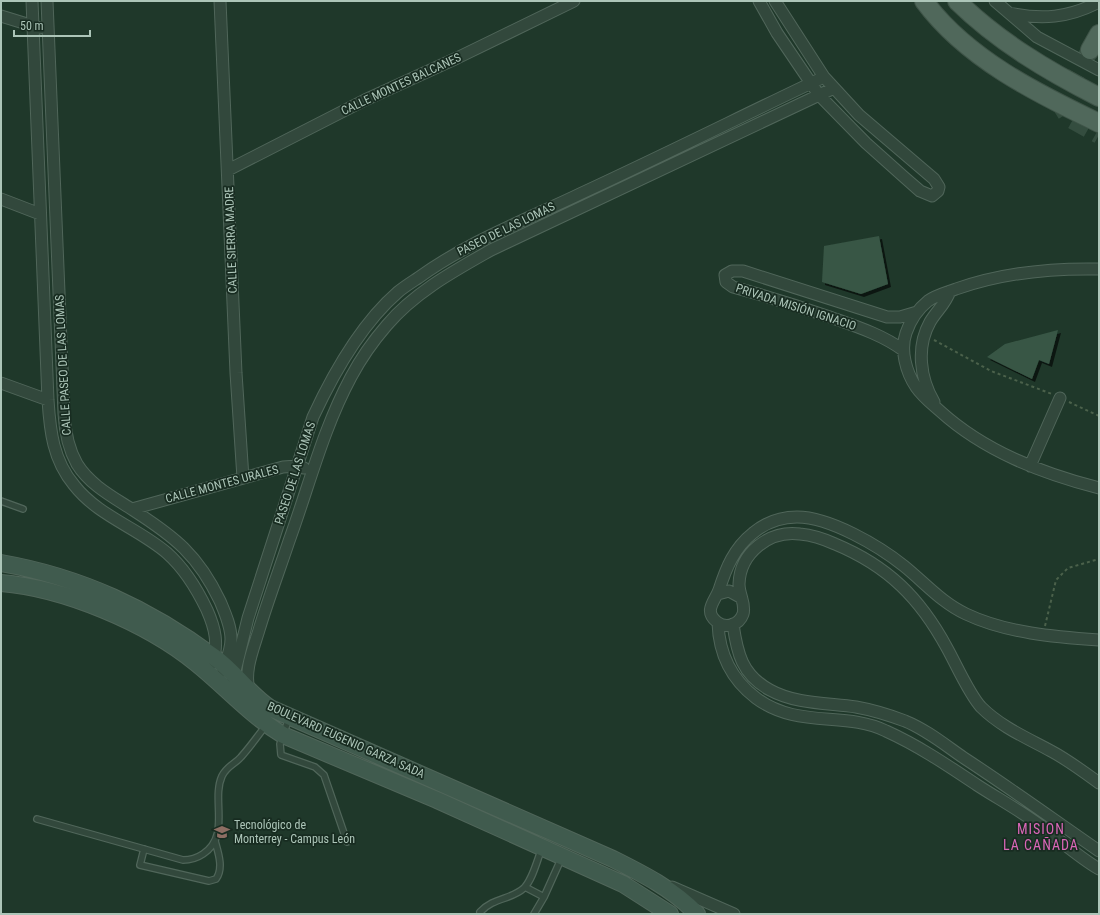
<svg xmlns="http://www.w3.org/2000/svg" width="1100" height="915" viewBox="0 0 1100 915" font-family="'Roboto Condensed',sans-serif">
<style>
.building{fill:#385645;filter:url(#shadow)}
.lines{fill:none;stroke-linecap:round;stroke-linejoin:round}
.primary-tunnel{stroke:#344d3f;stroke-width:18;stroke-dasharray:18 9;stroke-linecap:butt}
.lane-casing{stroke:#50665a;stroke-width:8}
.street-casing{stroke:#50665a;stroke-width:13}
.secondary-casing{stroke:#50665a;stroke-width:18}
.primary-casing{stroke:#3f5448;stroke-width:20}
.path{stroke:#4b614b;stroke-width:2;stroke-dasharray:3 3;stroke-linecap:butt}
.lane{stroke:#32483c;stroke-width:5.5}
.street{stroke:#32483c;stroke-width:11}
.secondary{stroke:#405b4e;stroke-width:16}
.primary{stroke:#50685b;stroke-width:18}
.labels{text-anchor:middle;stroke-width:3.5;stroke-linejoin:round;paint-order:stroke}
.street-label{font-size:12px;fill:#acc5b8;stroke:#182c21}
.poi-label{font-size:12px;fill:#acc5b8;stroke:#182c21;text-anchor:start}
.quarter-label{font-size:14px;letter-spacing:1px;fill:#db66b8;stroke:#182c21}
</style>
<defs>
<filter id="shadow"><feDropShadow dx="3" dy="3" stdDeviation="0" flood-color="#0009"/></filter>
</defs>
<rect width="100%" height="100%" fill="#1f382a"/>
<path class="building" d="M879 236 888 284 861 294 822 282 824 246Z
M1058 330 1049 364 1039 360 1032 379 987 357 1005 344Z"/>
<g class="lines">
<path class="primary-tunnel" d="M1090 50 1066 93 1062 107 1069 118 1099 135"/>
<defs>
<path id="lane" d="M1 501 23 509
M289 718 280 744 281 755 315 767 324 775 347 842
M37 819 183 860C191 860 197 858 203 854 231 836 211 800 222 776 227 766 235 764 241 757 250 747 258 736 266 725
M144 849 140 865 209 881 216 879C224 868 218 852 215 841
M525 887 544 897
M480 912C494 897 511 900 524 888 533 879 537 860 542 848
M534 914 544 897 562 857"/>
<path id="street" d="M32 1 48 400C50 431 53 460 74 485 98 516 138 528 167 553 185 569 197 589 207 610 215 628 219 644 212 663
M47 1 64 414C65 432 68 448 77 464 90 485 113 497 133 510 175 537 198 555 220 601 225 613 231 626 231 639 231 651 226 660 223 671
M220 1 236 373 243 478
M759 1 777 33 819 95 866 143 904 177 920 191 932 196 938 191 939 187 934 179 859 115 824 77 775 1
M995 1 1037 37 1099 70
M1009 13C1042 20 1068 18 1099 2
M1 16 40 28
M228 170 365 100 457 58 574 1
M1 199 40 214
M1099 269C1051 268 1001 273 956 289 946 293 936 295 928 301 918 309 910 321 906 333 900 350 906 372 916 387 923 397 931 403 940 411 984 451 1041 473 1099 488
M903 350C881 334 855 326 830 317 798 306 766 296 733 287L726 282 725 275 732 271H743L887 317H900L917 312
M1 383 48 400
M934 402C920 378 916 347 930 322 937 310 945 305 950 291
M1030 466 1060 398
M132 509 283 467 298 466 304 468
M718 594 729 591 740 597
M718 623C719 653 731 679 756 698 797 729 845 711 886 731 919 746 947 765 977 785 997 798 1019 810 1038 824 1059 839 1077 856 1099 869
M733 624C737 653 742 675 770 690 795 704 828 703 856 707 873 710 889 715 905 721 927 730 945 745 964 758 1010 788 1054 820 1099 851
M1099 640C1055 637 1006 633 966 614 942 603 925 583 904 566 879 546 830 517 797 517 781 517 765 523 753 533 734 548 726 568 719 590 715 601 703 611 717 622 726 629 739 625 743 614 746 604 739 595 739 584 740 553 769 530 800 534 811 535 824 539 835 544 888 566 920 598 947 648 956 664 969 694 981 707 1001 727 1027 738 1051 751 1068 760 1084 772 1099 783
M233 679 248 618 313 417C333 374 361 324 398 292 404 287 412 282 418 278 469 241 528 219 584 192 664 155 744 115 824 77
M249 691C244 670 253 650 259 630 268 600 279 571 289 541 309 486 323 429 351 377 360 360 374 340 387 325 415 292 454 271 491 250L834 88
M672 887 734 914"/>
<path id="secondary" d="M1 563C81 577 149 609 214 657 235 672 248 693 270 708L613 859C643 874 673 889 697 914
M1 583C64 588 147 623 196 663 226 687 250 715 283 735L437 800 623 884 670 914"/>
<path id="primary" d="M924 1C966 58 1036 93 1099 123
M957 1C999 42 1048 71 1099 97
M1090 50 1099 34"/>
</defs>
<use href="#lane" class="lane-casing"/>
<use href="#street" class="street-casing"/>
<use href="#secondary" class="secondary-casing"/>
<use href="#primary" class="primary-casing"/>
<path class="path" d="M934 340 991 371 1052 394
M1069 402 1099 416
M1045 626 1056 580 1068 568 1099 559"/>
<use href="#lane" class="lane"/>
<use href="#street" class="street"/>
<use href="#secondary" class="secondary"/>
<use href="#primary" class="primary"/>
</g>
<defs>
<symbol id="university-bare" viewBox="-9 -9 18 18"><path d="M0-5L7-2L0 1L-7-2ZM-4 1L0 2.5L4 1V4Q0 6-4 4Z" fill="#8d6e63" stroke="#182c21" stroke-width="2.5" paint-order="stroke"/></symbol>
</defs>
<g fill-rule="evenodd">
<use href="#university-bare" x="211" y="821" width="22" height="22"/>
</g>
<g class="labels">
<g class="street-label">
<text transform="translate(401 84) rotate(-25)" y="4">CALLE MONTES BALCANES</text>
<text transform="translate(506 229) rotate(-26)" y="4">PASEO DE LAS LOMAS</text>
<text transform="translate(231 240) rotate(-92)" y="4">CALLE SIERRA MADRE</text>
<text transform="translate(796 307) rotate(18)" y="4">PRIVADA MISIÓN IGNACIO</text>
<text transform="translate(63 365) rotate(-93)" y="4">CALLE PASEO DE LAS LOMAS</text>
<text transform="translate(295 473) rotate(-72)" y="4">PASEO DE LAS LOMAS</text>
<text transform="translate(222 484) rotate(-15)" y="4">CALLE MONTES URALES</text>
<text transform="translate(346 740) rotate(24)" y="4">BOULEVARD EUGENIO GARZA SADA</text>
</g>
<g class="poi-label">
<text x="234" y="829">Tecnológico de<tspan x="234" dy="14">Monterrey - Campus León</tspan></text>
</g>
<g class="quarter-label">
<text x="1041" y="834">MISION<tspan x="1041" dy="16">LA CAÑADA</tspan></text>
</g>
</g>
<rect width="1100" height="915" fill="none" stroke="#acc5b8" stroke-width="4"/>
<path d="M14 30v6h76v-6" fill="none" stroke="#acc5b8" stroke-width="2"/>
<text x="20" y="30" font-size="12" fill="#acc5b8" stroke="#182c21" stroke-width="3" paint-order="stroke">50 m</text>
</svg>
